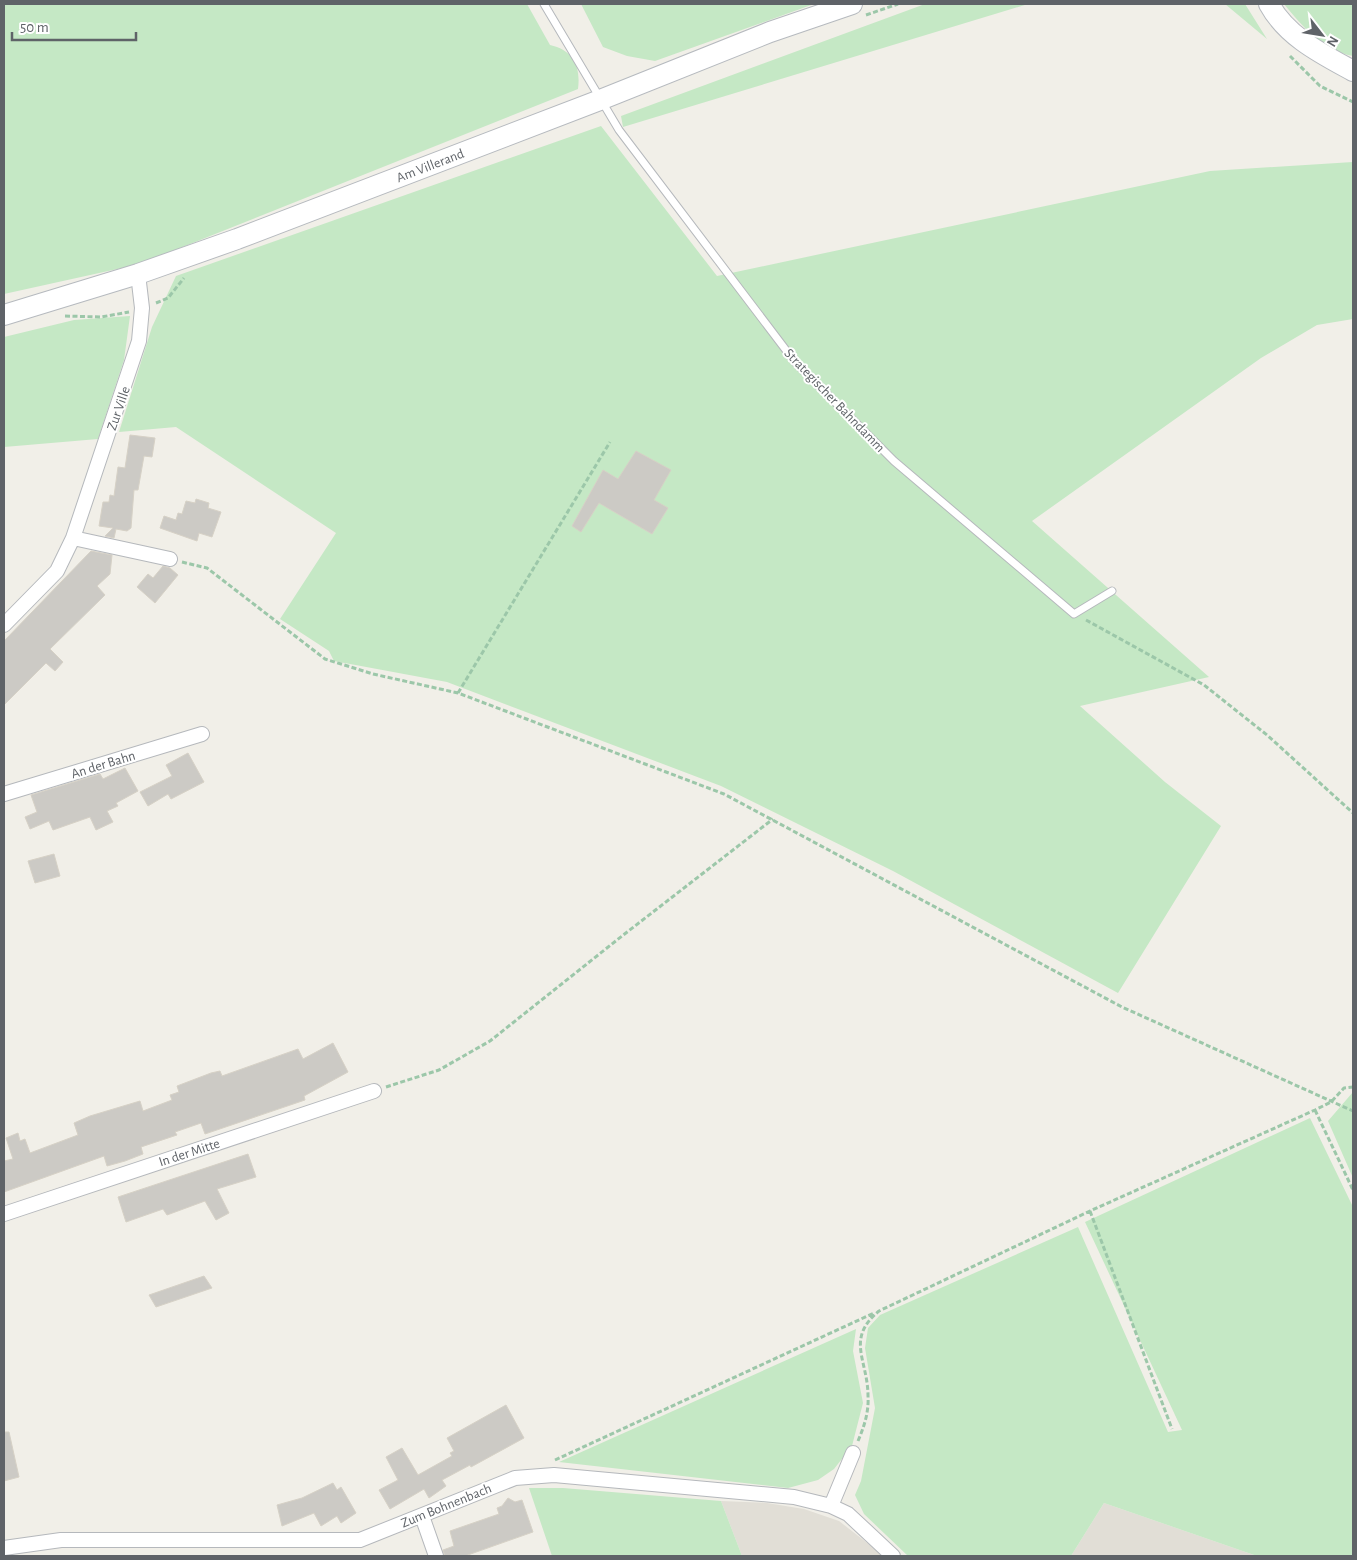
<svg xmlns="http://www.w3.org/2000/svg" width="1357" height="1560" viewBox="0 0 1357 1560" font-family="'Alegreya Sans',sans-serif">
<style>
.education{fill:#e1ded6}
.green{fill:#c5e8c5}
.building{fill:#cccac5;stroke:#d6d1c6}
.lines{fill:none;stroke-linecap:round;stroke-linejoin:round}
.lane-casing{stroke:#b5b8bc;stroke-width:9}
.street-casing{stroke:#b5b8bc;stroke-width:16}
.secondary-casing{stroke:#b6babf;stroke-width:22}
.path{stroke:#9cc7a9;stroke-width:3;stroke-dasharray:5 2.5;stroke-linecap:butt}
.lane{stroke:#fff;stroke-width:7}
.street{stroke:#fff;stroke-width:14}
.secondary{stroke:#fff;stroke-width:20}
.labels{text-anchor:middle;stroke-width:4;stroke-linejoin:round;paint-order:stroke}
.street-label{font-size:14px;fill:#5f6368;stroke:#fff}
</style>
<rect width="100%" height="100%" fill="#f1efe8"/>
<path class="education" d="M721 1501 767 1503 804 1509 839 1521 884 1556H742Z
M1104 1503 1257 1556H1071Z"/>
<path class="green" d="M4 4H527L550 45C573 50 581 66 578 89L140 264 4 294Z
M581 4H814L655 61 627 56 603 47Z
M925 4H1028L623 127 621 116Z
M1225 4H1245L1267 39Z
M1284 4H1353V56C1322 50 1304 28 1284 4Z
M601 126 717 276 1210 171 1353 162V319L1317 325 1261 358 1032 521 1209 677 1080 706 1165 782 1221 826 1118 993 893 871 721 786 447 682 334 661 329 651 280 619 336 533 176 427 119 432 152 327 176 276Z
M130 316 124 360 98 439 4 447V337L74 320Z
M1353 1092V1178L1328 1121Z
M1310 1118 1353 1207V1556H1257L1104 1503 1071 1556H908L864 1514 855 1495 861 1481 875 1408 865 1348 868 1328 880 1315 1078 1227 1168 1432 1182 1430 1085 1222Z
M856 1329 853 1351 863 1403 852 1446 834 1469 818 1480 788 1488 559 1462Z
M529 1488H563L721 1501 742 1556H552Z"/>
<path class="building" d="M130 435 155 438 152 457 144 456 138 490H134L131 528 127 531 116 529 114 538 105 536 113 528 99 526 103 502H109L110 495 114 496 118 467 125 468Z
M636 451 671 470 654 500 668 508 652 534 599 503 581 532 572 526 603 470 618 479Z
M196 499 209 503 208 508 221 512 212 537 199 533 197 541 160 528 164 516 176 520 178 513 182 514 186 501 195 503Z
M91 551 112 555 110 574 97 586 105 595 50 649 63 662 55 671 46 663 4 705V641Z
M163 566 170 568 178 575 155 603 137 587 148 574 153 578Z
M188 753 204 782 171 799 168 794 148 806 140 792 172 776 166 765Z
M125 768 138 791 116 803 118 806 107 811 113 822 96 830 90 817 53 830 49 821 30 829 25 817 37 812 31 795 100 774 103 779Z
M54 854 60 876 35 883 28 861Z
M333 1043 348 1072 304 1096 305 1100 205 1134 201 1123 175 1132 177 1135 141 1147 143 1154 125 1161 107 1166 104 1156 4 1192V1161L13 1159 6 1138 18 1133 20 1141 25 1139 30 1153 78 1135 74 1123 90 1116 140 1101 143 1111 172 1100 170 1095 179 1092 177 1086 211 1073 220 1071 222 1076 298 1049 303 1059Z
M248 1154 256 1177 217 1189 229 1213 216 1220 205 1201 167 1215 163 1209 126 1222 118 1197Z
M204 1276 212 1288 156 1307 149 1295Z
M506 1405 524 1438 471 1467 470 1465 442 1480 446 1486 429 1498 424 1489 390 1509 379 1490 398 1480 386 1457 402 1448 418 1475 452 1456 450 1453 454 1451 447 1438Z
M4 1432H9L19 1477 4 1481Z
M333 1483 337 1490 341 1487 356 1513 341 1523 337 1516 321 1526 314 1513 282 1526 277 1505 302 1498Z
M508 1498 515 1502 522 1500 533 1532 465 1556H445L443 1550 454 1546 450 1531 499 1514 497 1508 502 1506Z"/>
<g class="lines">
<defs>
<path id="lane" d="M544 4 619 130 795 362 894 461 1074 614 1112 591"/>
<path id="street" d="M73 538 170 559
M4 625 57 571 73 538 139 341 142 308 138 274
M4 794 202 734
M4 1214 374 1091
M831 1506 853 1453
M422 1516 436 1556
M4 1548 61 1540H360L515 1478 554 1475 794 1497 831 1506 848 1514 893 1556"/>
<path id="secondary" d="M1269 4C1287 37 1322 54 1353 71
M4 315 138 274 237 239 600 100 770 32 852 4"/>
</defs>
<use href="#lane" class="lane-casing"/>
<use href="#street" class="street-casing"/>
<use href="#secondary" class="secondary-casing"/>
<path class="path" d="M866 15 898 4
M1290 56 1320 86 1353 102
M156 303 168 298 184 278
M65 316 101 317 129 312
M182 562 207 568 325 659 373 674 458 693 724 794 1122 1007 1353 1111
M1086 620 1204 685 1267 735 1353 813
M458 693 610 442
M386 1087 439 1070 490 1041 622 936 773 819
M1315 1110 1353 1190
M1090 1211 1172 1429
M858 1441C864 1427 869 1412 868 1396 868 1360 845 1339 879 1311L1090 1211 1315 1110 1331 1102 1344 1088 1353 1087
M555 1460 874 1313"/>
<use href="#lane" class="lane"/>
<use href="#street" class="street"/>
<use href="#secondary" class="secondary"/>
</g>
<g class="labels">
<g class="street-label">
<text transform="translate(430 165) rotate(-21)" y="5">Am Villerand</text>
<text transform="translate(835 400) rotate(46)" y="5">Strategischer Bahndamm</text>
<text transform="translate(118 408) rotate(-71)" y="5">Zur Ville</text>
<text transform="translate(103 764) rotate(-17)" y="5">An der Bahn</text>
<text transform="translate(189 1152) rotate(-18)" y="5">In der Mitte</text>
<text transform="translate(446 1505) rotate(-22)" y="5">Zum Bohnenbach</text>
</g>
</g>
<rect width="1357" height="1560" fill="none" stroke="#5f6368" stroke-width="10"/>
<g transform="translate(1322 35) rotate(121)" stroke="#ffffff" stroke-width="4" paint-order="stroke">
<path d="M0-4L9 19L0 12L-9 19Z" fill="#5f6368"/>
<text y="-8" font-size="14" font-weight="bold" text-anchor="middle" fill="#5f6368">N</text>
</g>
<path d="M12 32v8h124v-8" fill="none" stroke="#5f6368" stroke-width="2.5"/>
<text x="20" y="32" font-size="15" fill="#5f6368" stroke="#ffffff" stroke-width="4" paint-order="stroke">50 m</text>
</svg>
